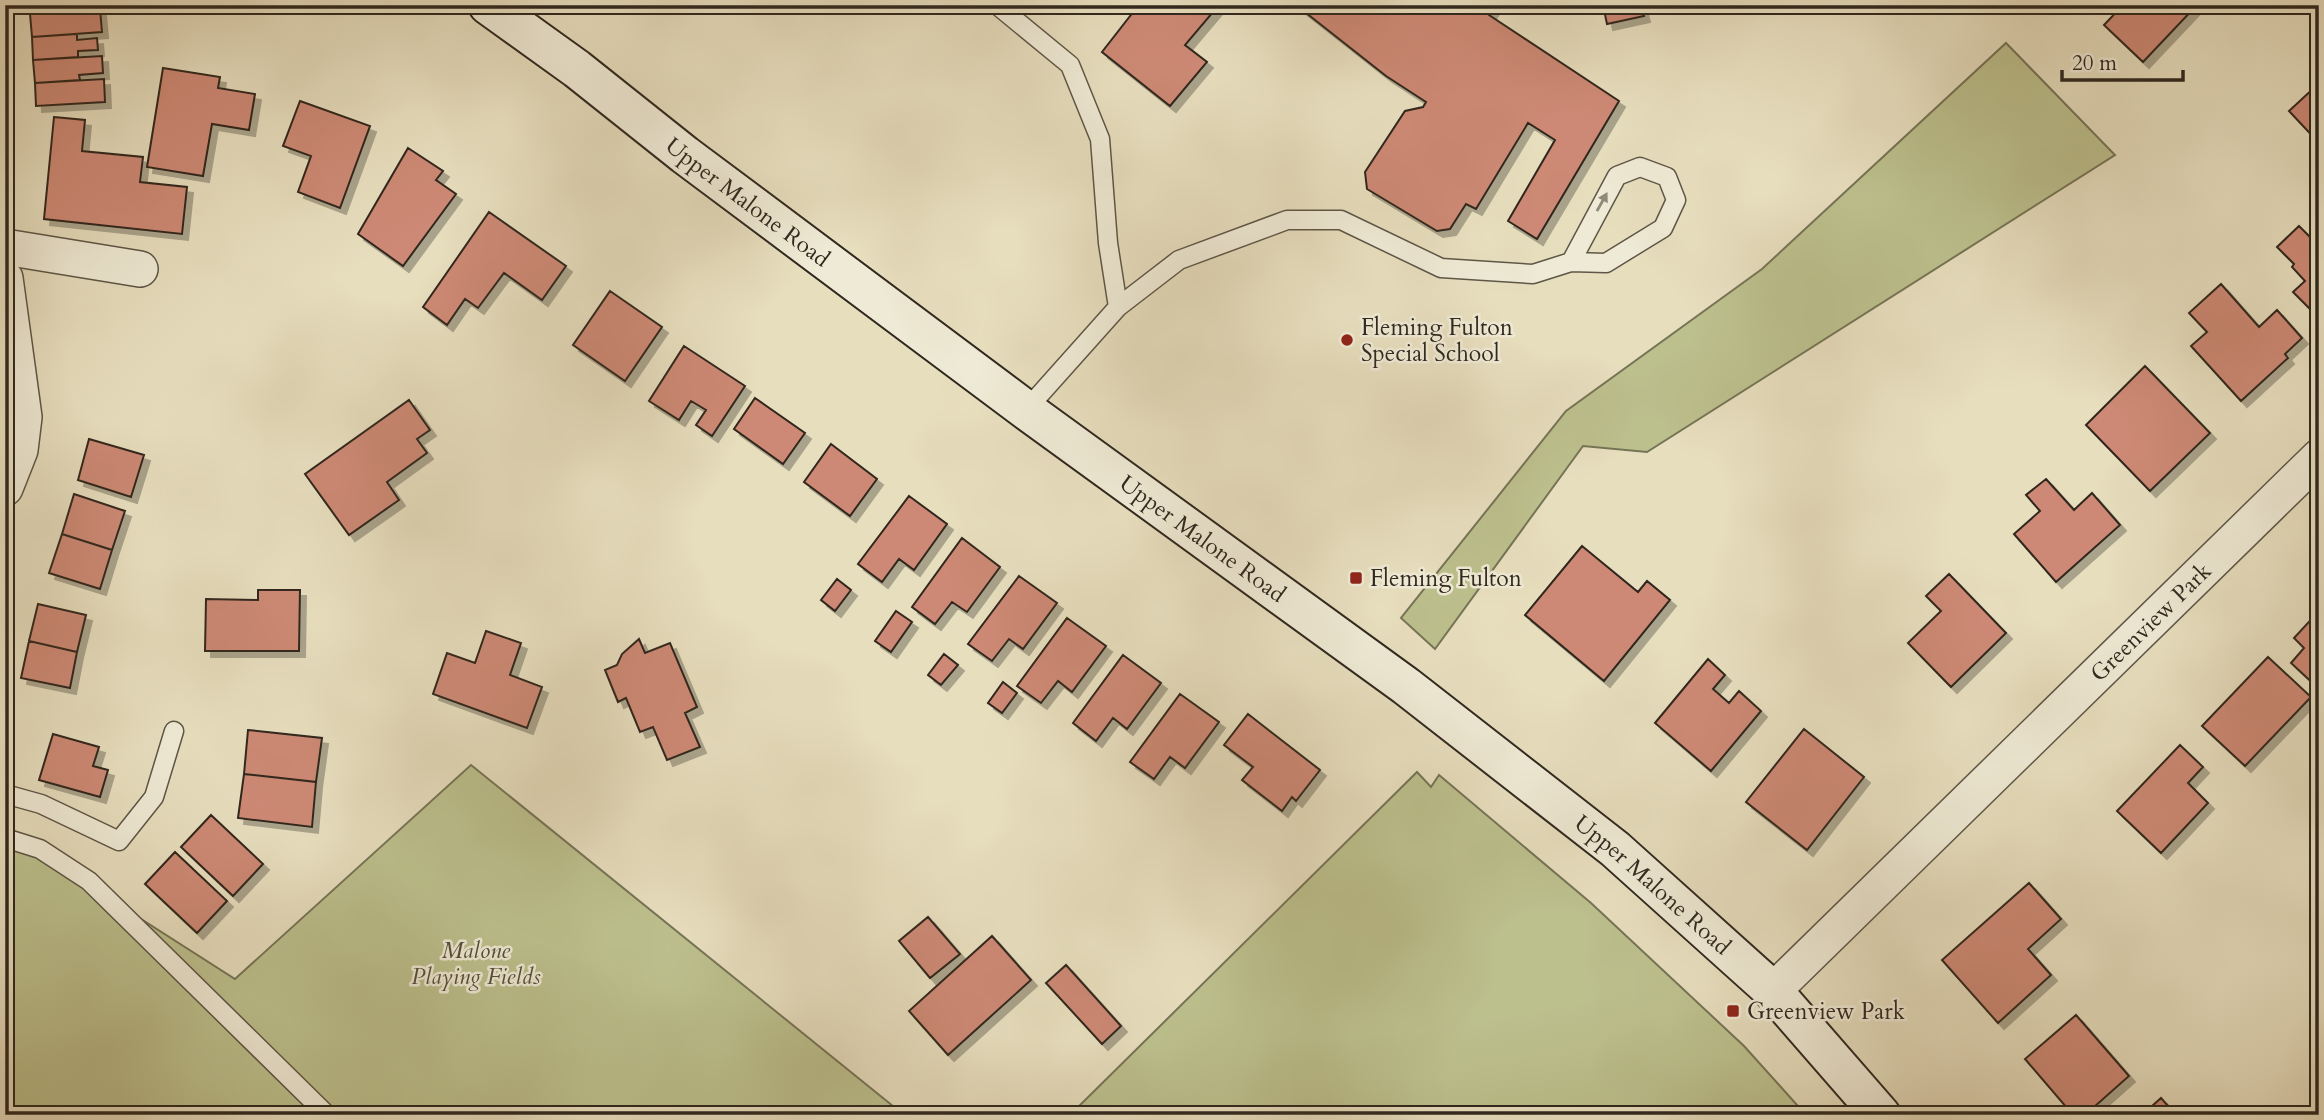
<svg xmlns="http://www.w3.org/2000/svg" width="2324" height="1120" viewBox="0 0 2324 1120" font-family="Cardo,serif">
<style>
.green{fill:#bcc08d;stroke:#767456;stroke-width:2}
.building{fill:#cd8974;stroke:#30281f;stroke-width:2;filter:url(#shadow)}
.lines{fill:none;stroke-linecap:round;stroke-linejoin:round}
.lane-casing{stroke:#5e5647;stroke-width:21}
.street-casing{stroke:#5e5647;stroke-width:38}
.secondary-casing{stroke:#30281f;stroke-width:42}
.lane{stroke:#efead5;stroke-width:18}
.street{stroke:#efead5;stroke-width:35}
.secondary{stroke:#efead5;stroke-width:38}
.oneway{fill:#90897a}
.poi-dot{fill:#8f2418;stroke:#efead5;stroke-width:2.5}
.labels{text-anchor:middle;stroke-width:5;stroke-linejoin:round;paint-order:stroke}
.street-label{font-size:23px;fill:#30281f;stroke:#efead5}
.poi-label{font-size:23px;fill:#30281f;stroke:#efead5;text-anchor:start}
.park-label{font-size:23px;font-style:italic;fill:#534e3a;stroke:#efead5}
</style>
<defs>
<filter id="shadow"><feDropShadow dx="6" dy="6" stdDeviation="0" flood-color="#0004"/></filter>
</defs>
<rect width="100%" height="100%" fill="#e7debe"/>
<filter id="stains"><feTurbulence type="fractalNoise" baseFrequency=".00286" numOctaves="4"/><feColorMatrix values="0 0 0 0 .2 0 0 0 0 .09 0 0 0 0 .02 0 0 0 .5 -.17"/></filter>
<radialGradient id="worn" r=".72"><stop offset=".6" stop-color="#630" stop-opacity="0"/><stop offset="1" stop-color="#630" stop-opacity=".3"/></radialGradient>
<path class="green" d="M2006 43 2115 155 1647 452 1583 446 1435 649 1401 618 1566 411 1762 269Z
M471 765 904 1115H5V832L235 979Z
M1417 772 1431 787 1439 775 1591 903 1744 1046 1806 1115H1070Z"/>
<path class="building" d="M1135 5H1219L1185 45 1207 62 1170 106 1102 52 1137 7Z
M1296 5H1495L1489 15 1619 101 1537 239 1508 221 1555 140 1528 123 1476 209 1466 204 1450 229 1437 231 1367 189 1365 172 1405 111 1423 107 1426 102 1386 76Z
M1603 5H1641L1644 16 1607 24Z
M2123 5H2197L2143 62 2104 25Z
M100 9 102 32 32 37 30 14Z
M77 34V40L97 38 98 50 78 51V57L33 60 32 37Z
M102 56 103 73 79 75 80 80 35 83 33 60Z
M163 68 220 77 218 88 255 94 249 130 212 124 203 176 147 167Z
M104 79 105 102 36 106 35 83Z
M2316 86 2319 88V143L2289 111Z
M300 101 370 126 340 208 298 192 311 156 283 146Z
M54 117 85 120 82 151 143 157 140 182 187 187 182 234 44 219Z
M408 148 443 171 436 180 456 194 403 266 358 234Z
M489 212 566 266 542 300 504 273 478 308 465 299 447 325 423 307Z
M2299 226 2316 243 2319 240 2318 317 2293 292 2305 281 2292 267 2294 264 2277 247Z
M2221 284 2259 327 2277 310 2302 338 2285 354 2288 358 2241 401 2191 346 2207 332 2189 313Z
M610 291 662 327 625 381 573 345Z
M684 346 745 386 712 436 696 425 706 410 691 401 679 420 649 401Z
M2145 366 2210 433 2150 491 2086 425Z
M755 398 805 433 783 464 734 429Z
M409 400 430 430 417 439 427 453 387 482 399 500 349 535 305 474Z
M89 439 144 455 131 497 78 480Z
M831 444 877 479 850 516 804 482Z
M2046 479 2074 510 2092 493 2120 525 2056 582 2014 534 2040 511 2026 495Z
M74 494 125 511 112 550 62 534Z
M909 496 947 524 914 570 899 559 882 582 858 564Z
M62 534 112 550 100 589 49 573Z
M962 538 1000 567 967 612 952 602 935 624 912 607Z
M1582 546 1638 592 1647 581 1670 600 1604 681 1525 615Z
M1949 574 2006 633 1951 687 1908 643 1941 611 1926 596Z
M1019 576 1057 603 1023 649 1009 639 992 661 968 644Z
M837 579 851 590 835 611 821 600Z
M258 590H300L299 651H205L206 599 258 600Z
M38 604 86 615 77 652 29 641Z
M896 611 912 622 891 652 875 641Z
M2319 611V683L2316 686 2291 663 2304 648 2294 638Z
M1067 618 1106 646 1072 692 1058 681 1041 703 1017 686Z
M486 631 521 643 510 675 542 687 527 728 433 694 447 653 475 663Z
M639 639 645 653 670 643 697 707 685 713 700 747 667 760 653 727 640 732 626 698 618 702 605 670 617 665 622 654Z
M29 641 77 652 70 688 21 678Z
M944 654 958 665 941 685 928 675Z
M1123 655 1161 683 1127 729 1113 718 1096 741 1073 723Z
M2268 657 2311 697 2245 766 2202 726Z
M1708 659 1725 675 1713 689 1729 703 1739 691 1761 711 1711 771 1655 723Z
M1003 682 1017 693 1002 713 988 703Z
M1180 694 1219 722 1185 768 1170 757 1154 779 1130 762Z
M1248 714 1320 770 1296 801 1292 797 1282 811 1242 780 1253 767 1224 745Z
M1804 729 1864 777 1807 850 1746 802Z
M248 730 322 738 316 782 244 774Z
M53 734 99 747 93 766 108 770 100 797 39 780Z
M2180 745 2203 767 2188 783 2208 803 2161 853 2117 811Z
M244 774 316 782 312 827 238 818Z
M211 815 263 864 233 896 181 847Z
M175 852 227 901 197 933 145 884Z
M2029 883 2061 919 2028 949 2051 975 1998 1023 1942 960Z
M928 917 960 954 930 978 899 941Z
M992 936 1031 980 948 1055 909 1011Z
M1066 965 1121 1026 1102 1044 1046 983Z
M2076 1015 2129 1076 2085 1115H2073L2025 1059Z
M2161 1098 2176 1115H2142Z"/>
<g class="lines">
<defs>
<path id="lane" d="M997 5 1070 65 1100 139 1108 243 1118 307
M1026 410 1118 307 1179 260 1287 220H1341L1441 268 1533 274 1571 262 1606 263 1663 228 1676 200 1667 177 1640 167 1617 176 1571 262
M5 794 41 804 119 841 154 797 174 731
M5 838 40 849 89 881 327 1115"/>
<g id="street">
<path d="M5 247 140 269"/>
<path d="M5 278 24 417 20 450 5 488"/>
<path id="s1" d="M1773 991 2319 457"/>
</g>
<g id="secondary">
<path id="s2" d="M488 5 577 69 685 155 1026 410 1406 686 1615 849 1773 991 1881 1115"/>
</g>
</defs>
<use href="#lane" class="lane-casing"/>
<use href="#street" class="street-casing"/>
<use href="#secondary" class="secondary-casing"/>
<use href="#lane" class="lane"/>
<use href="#street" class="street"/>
<use href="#secondary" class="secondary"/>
</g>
<defs><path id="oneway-solid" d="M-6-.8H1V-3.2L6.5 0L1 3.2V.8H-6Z" transform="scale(1.75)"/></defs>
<use class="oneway" href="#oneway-solid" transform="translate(1602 202) rotate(-61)"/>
<g class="poi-dot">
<circle cx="1347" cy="340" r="7"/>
<rect x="1349" y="571" width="14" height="14" rx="3.5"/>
<rect x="1726" y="1004" width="14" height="14" rx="3.5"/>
</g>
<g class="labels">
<g class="street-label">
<text dy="8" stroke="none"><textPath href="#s2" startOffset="326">Upper Malone Road</textPath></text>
<text dy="8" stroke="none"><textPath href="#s2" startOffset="892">Upper Malone Road</textPath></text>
<text dy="8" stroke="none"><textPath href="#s1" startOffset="528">Greenview Park</textPath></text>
<text dy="8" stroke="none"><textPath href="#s2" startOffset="1460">Upper Malone Road</textPath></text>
</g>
<g class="poi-label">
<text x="1361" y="335">Fleming Fulton<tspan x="1361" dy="26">Special School</tspan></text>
<text x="1370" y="586">Fleming Fulton</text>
<text x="1747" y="1019">Greenview Park</text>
</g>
<g class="park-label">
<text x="476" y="958">Malone<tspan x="476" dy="26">Playing Fields</tspan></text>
</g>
</g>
<rect width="2324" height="1120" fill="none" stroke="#e7debe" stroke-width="28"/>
<rect x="7" y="7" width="2310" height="1106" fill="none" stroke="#30281f" stroke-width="3.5"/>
<rect x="14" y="14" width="2296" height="1092" fill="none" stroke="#30281f" stroke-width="2"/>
<path d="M2062 70v10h121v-10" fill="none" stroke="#30281f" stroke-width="3.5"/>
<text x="2072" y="70" font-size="21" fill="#30281f" stroke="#efead5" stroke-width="5" paint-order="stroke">20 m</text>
<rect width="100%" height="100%" filter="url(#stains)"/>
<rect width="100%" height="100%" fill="url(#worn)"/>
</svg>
